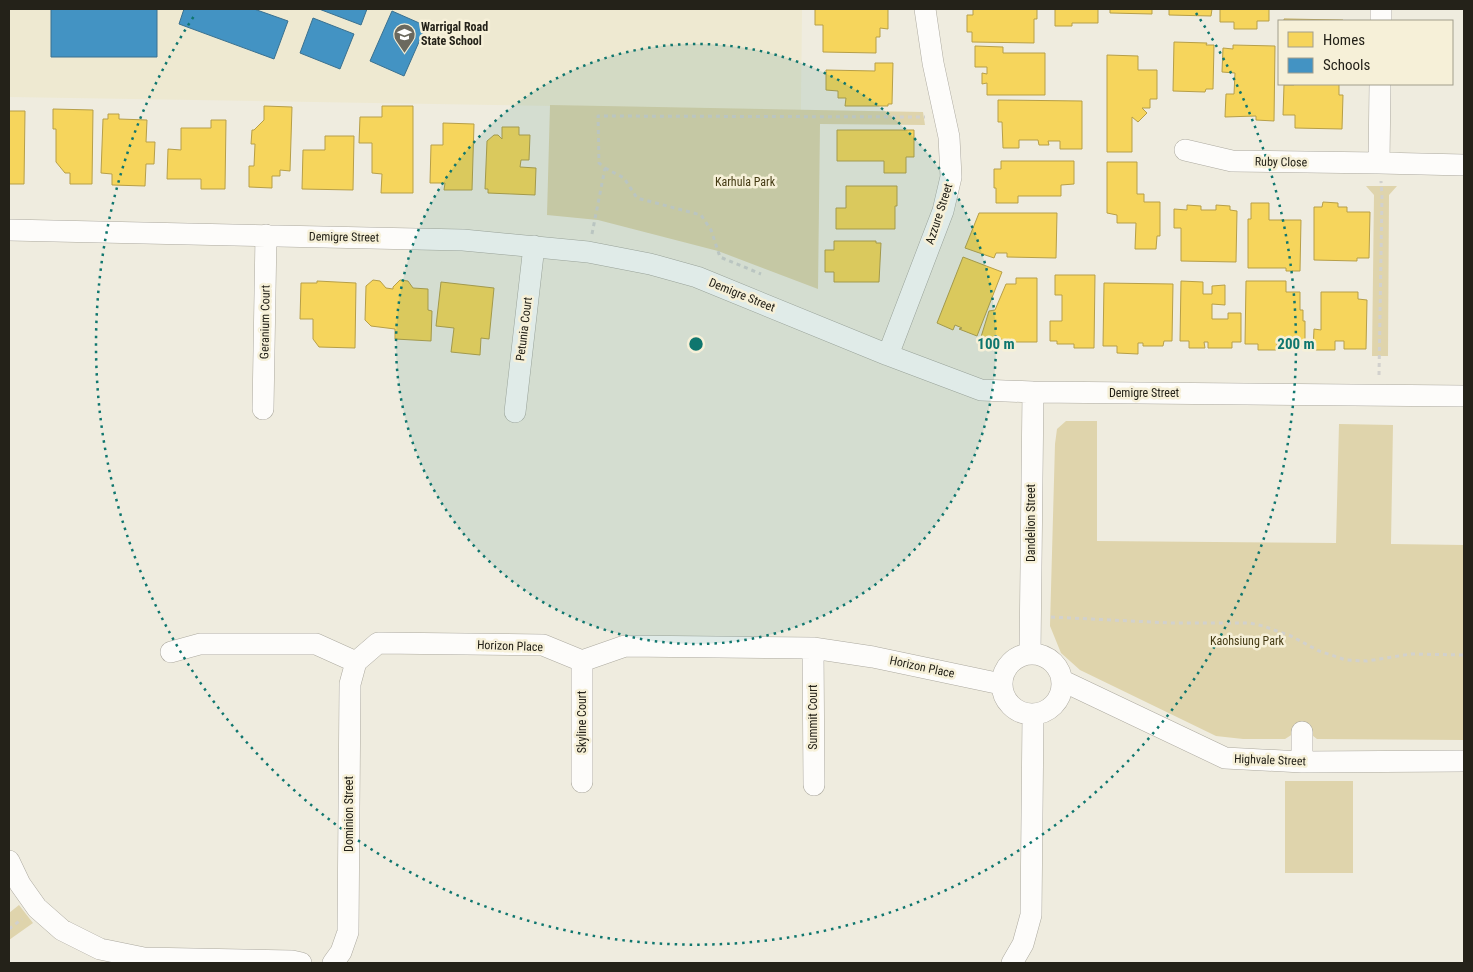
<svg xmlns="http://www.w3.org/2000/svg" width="1473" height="972" viewBox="0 0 1473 972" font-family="'Roboto Condensed',sans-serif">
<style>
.built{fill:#eee9d1}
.green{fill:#dfd4ac}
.homes{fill:#f6d55c;stroke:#b79f48}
.schools{fill:#4393c3;stroke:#3a7190}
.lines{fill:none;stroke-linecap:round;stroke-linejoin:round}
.minor-casing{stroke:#aca99f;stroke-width:22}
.path{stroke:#d2d1cd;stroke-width:3;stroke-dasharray:4 4;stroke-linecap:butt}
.minor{stroke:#fdfcfa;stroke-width:21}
.ring{fill:none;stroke:#0f766e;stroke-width:2.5;stroke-dasharray:2.5 5}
.labels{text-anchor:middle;stroke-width:5;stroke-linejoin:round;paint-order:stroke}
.poi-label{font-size:12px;font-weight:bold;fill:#242219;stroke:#f6f0d8;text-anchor:start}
.street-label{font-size:12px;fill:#242219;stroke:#f6f0d8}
.park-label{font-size:12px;fill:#453b14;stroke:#f6f0d8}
.centre{fill:#0f766e;stroke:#f6f0d8;stroke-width:2.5}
.ring-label{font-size:15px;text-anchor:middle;font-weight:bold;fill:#0f766e;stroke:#f6f0d8;stroke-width:5;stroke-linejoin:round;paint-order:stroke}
</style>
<rect width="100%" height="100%" fill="#efecdf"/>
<path class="built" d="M9 9H802L801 110 9 97Z"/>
<path class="green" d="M550 105 923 112 925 125 820 124 818 289 718 251 598 220 547 215Z
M1366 186H1397L1389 195 1388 356H1372L1374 195Z
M1066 421H1097V541L1336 543 1339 424 1393 425 1391 544 1464 545V740L1317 739 1308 732H1296L1285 739H1243L1216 736 1080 670 1061 653 1050 626 1055 444 1057 429Z
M1285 781H1353V873H1285Z
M19 905 33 923 9 940V913Z"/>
<path class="homes" d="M815 9H888V29L880 28V37H876V53L823 52V25H815Z
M973 9H1037V19H1034V43L972 42V32H967V15H973Z
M1055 9H1098V23H1072V26H1055Z
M1110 9H1152V14L1110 13Z
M1169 9H1212L1211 16 1169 15Z
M1220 9H1269V21H1257V29H1234V22H1220Z
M1284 19 1343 20V21H1284Z
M1174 42 1207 43 1206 45H1214L1213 89H1206L1205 92 1173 91Z
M1233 45 1275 46 1274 121 1256 120V116L1225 117 1226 94H1234L1235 73 1222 72 1223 48 1233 49Z
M975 46 1003 47V53H1045V95H987V83L982 84V73L987 74V67H975Z
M1107 55 1138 56V70H1157V99H1150V108H1142L1147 113 1138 122 1132 117V152H1107Z
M875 63H893L892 104H888V106H845L846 98H838V91L826 90V70L875 71Z
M1295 84H1339V95H1343L1342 129 1295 128V115H1283L1284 85H1294Z
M998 100 1082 101V149H1060V141H1048L1049 145H1039L1038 140H1019V148H1003L1002 122H998Z
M264 106 292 107 290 171 280 170V176H272V188L249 187V166H254L255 144H251L252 130H254L264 120Z
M382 106H413V193H381L382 174 372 173V143H359L360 117H382Z
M53 109 93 110 92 184H70V173H65L56 162V129H53Z
M9 111H25L24 184H9Z
M108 114H119V119L147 120 146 142H155L154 164H146L145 186 112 185V174L101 173 103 119H108Z
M211 120H226L225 189H201V179H167L168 149 181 150V128H211Z
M443 123 474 124 472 190H444L445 183H430L431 145H443Z
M502 127H519V135H530L529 160H521L520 167 536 168 535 195 488 193V189H485L487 141 494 135H498L502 139Z
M837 130H914V157H906V173H884V161H837Z
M325 136H354L353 190 302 189 303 150H325Z
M1001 161H1074V184L1061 185V196H1018V203H996V188H994V169H1001Z
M1107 162H1137V194H1144V202H1160V236H1157L1156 249H1135L1136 223H1117V215L1107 213Z
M846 186H897V206H895V229H836V208H846Z
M1323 202 1338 203V207H1347V212H1370L1369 258H1357V261L1314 260V207H1322Z
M1251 203H1269V220H1301L1300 271H1286V268H1248V219H1251Z
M1187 205 1201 206V210H1216V205L1230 206V210L1237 211 1236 262 1181 261V228H1174V209L1187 210Z
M979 213H1057L1056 258 1007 257V253H996L994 258 965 248Z
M834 241H876V243H881L879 282H834V272H825V250H834Z
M963 257 1002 272 977 336 959 329 962 328 955 325 953 330 937 323Z
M1055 275H1095L1094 348H1074V344H1057V341H1050V321H1062V295H1055Z
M1016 278H1037V342H1010L1001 339 1000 342 981 337 989 311 995 310 1006 284H1016Z
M373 280 380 281 386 288 393 289V287L400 280 408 281 413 288 428 289V310L432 311 431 341 395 339V329L371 326 365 320 366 286Z
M317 281 356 283 355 348 319 347 313 339V319H300L301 283H317Z
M1181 281 1203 282V294H1212V286L1225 285V305L1212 304V319H1228V313H1241V342H1232V348H1208V342H1204L1205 348H1189V341H1180Z
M1246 281H1286V292H1300V310H1303V321H1305V346H1285V343H1277V350H1258V344H1245Z
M441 282 494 288 489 339 481 338 480 355 451 352 454 328 436 326Z
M1104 283 1173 284 1172 341H1164L1163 346H1143V343H1138V354L1117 353V346H1103Z
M1321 292H1358V299L1367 300 1366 349H1344V341H1335V350H1313L1314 329 1321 330Z"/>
<path class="schools" d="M51 9H157V57H51Z
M184 9H254L288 21 274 59 179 24Z
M319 9H367L361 25Z
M392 11 426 26 404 76 370 61Z
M313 18 354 34 340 69 300 53Z"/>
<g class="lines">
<defs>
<path id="minor" d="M1381 21V9
M1380 84 1379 163 1464 165
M1185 150 1232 161 1379 163
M9 230 463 240 588 252 650 264 697 277 888 355 981 390 1033 392 1464 396
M888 355 943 211 951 177 949 137 933 63 925 9
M263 409 266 235
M515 412 534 246
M813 648 814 785
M171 652 200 644H316L356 662
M1002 684a30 30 0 1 1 60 0a30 30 0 1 1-60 0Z
M1030 654 1033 392
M356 662 378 643 543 645 582 661 625 646 813 648 873 657 1001 684
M1063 681 1225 758 1302 762 1464 761
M1302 762V732
M582 782V661
M9 861 20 884 37 908 62 930 100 949 144 958 292 961 301 963
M333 963 341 952 348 932 350 684 356 662
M1012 963 1023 944 1031 915 1033 715"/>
</defs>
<use href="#minor" class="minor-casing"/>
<path class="path" d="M605 168 624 178 637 198 701 215 711 230 720 257 761 274
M592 234 605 168 599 163 598 116 925 117
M1379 375 1382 196 1381 181
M1051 617 1171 623H1250L1263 626 1291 636 1319 651 1346 660 1367 661 1411 654 1464 655
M9 929 22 919"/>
<use href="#minor" class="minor"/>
</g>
<circle cx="696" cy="344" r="300" fill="#0f766e" fill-opacity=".12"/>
<g class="ring">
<circle cx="696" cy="344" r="300"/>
<path d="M1196 13A600 600 0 1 1 196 13"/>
</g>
<defs>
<symbol id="school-pin" viewBox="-11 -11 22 30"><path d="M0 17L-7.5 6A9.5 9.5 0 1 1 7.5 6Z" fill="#6b695e" stroke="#f6f0d8"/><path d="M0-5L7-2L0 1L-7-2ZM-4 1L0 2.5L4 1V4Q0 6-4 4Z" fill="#fff"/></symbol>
</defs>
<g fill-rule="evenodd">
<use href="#school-pin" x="392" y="22" width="25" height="34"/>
</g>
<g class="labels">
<g class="poi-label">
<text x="421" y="31">Warrigal Road<tspan x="421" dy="14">State School</tspan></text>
</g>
<g class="street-label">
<text transform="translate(1281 162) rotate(1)" y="4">Ruby Close</text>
<text transform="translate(939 214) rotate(-72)" y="4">Azzure Street</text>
<text transform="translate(344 237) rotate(1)" y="4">Demigre Street</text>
<text transform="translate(742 295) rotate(22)" y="4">Demigre Street</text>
<text transform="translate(265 322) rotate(-89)" y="4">Geranium Court</text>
<text transform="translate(524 329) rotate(-83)" y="4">Petunia Court</text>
<text x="1144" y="397">Demigre Street</text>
<text transform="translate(1031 523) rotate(-90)" y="4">Dandelion Street</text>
<text transform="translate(510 646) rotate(2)" y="4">Horizon Place</text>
<text transform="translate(922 667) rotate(12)" y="4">Horizon Place</text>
<text transform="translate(813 717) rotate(-90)" y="4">Summit Court</text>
<text transform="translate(582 722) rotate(-90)" y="4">Skyline Court</text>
<text transform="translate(1270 760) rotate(2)" y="4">Highvale Street</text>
<text transform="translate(349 814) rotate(-90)" y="4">Dominion Street</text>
</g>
<g class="park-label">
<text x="745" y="186">Karhula Park</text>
<text x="1247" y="645">Kaohsiung Park</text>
</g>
</g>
<circle cx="696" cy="344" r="8" class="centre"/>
<g class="ring-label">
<text x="996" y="349">100 m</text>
<text x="1296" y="349">200 m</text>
</g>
<rect width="1473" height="972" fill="none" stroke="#242219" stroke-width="20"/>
<rect x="1278" y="20" width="175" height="65" fill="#f6f0d8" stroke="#a29e8c"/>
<rect x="1288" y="32" width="25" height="15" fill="#f6d55c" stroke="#a29e8c"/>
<text x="1323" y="45" font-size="15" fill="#242219">Homes</text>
<rect x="1288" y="58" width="25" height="15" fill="#4393c3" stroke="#a29e8c"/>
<text x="1323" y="70" font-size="15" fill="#242219">Schools</text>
</svg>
